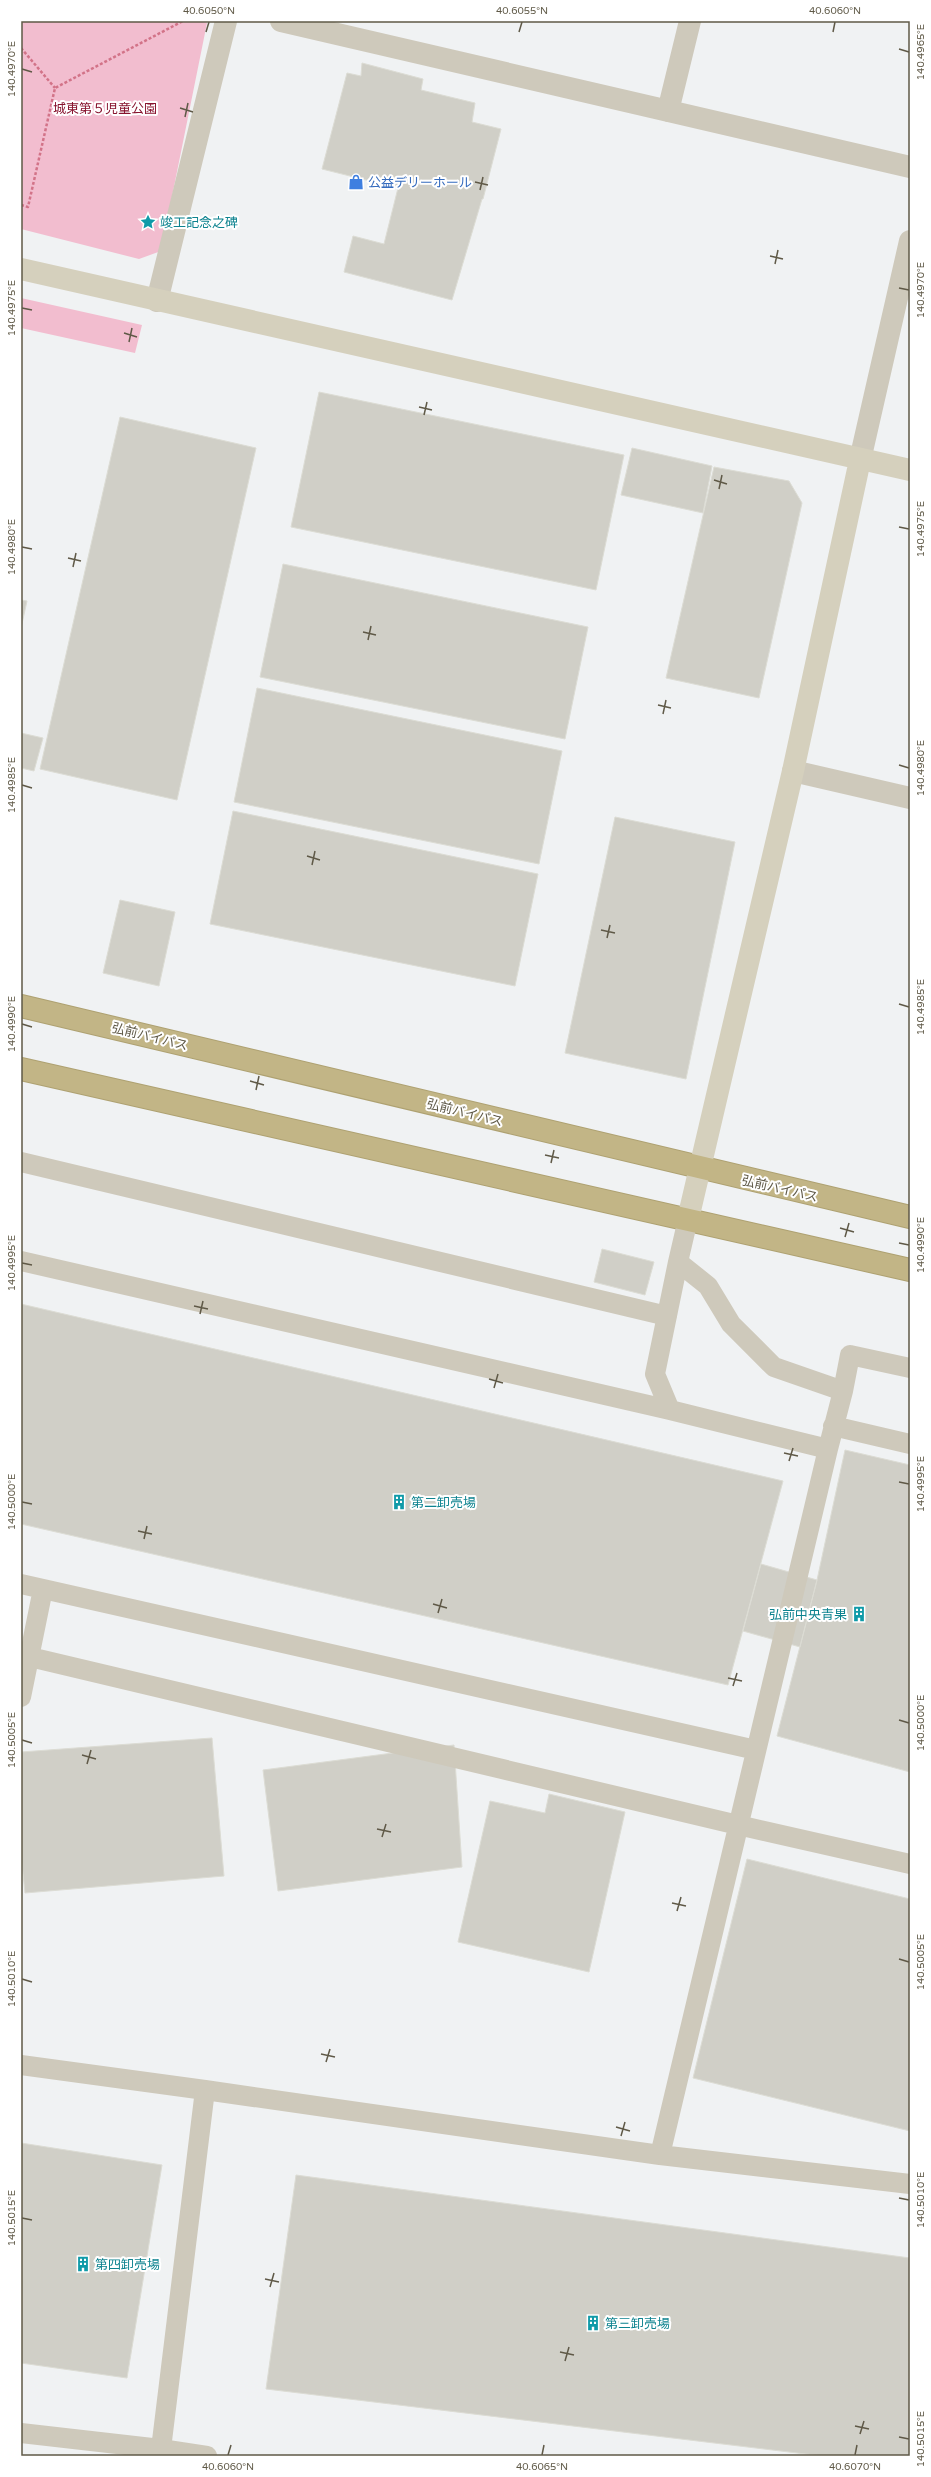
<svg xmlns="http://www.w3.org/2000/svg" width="931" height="2477" viewBox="0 0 931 2477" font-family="'Varela Round','Noto Sans JP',sans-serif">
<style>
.green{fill:#f2bdcf}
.building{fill:#d0cfc7;stroke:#dcdcd4}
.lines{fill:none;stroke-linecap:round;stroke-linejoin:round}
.highway-casing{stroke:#aea171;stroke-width:24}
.path{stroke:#d27388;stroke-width:2.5;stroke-dasharray:3 2;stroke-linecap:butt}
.lane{stroke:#cec9bb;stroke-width:20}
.street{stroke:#cec9bb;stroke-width:22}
.secondary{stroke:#d5d0bd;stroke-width:22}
.highway{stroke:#c2b586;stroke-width:22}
.ticks{fill:none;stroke:#5f5947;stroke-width:1.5}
.labels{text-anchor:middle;stroke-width:4;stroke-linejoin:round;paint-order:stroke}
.park-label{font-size:13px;fill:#86122d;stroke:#fff}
.shop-label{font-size:13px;fill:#366cbe;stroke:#fff;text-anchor:start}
.culture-label{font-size:13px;fill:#0d838f;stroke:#fff;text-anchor:start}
.street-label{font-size:13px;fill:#5f5947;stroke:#fff}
.neatline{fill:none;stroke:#5f5947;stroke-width:1.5}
.ticks-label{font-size:10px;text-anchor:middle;fill:#5f5947}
</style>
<rect width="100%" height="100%" fill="#f0f2f3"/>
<path class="green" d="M21 21H198L207 23 161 251 139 259 21 229Z
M21 298 142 325 135 353 21 328Z"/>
<path class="building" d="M362 63 423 79 421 90 475 103 472 122 501 129 483 199H482L452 300 344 272 353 236 384 244 398 188 322 169 347 73 361 76Z
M319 392 624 455 596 590 291 527Z
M120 417 256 448 177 800 40 769Z
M632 448 712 466 703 513 621 495Z
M714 467 789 481 802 503 759 698 666 678Z
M283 564 588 627 565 739 260 677Z
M21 600 27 601 21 628Z
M257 688 562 751 539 864 234 802Z
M21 733 43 738 34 771 21 768Z
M233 811 538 874 515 986 210 924Z
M615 817 735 842 686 1079 565 1053Z
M120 900 175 912 159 986 103 973Z
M602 1249 654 1262 645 1295 594 1282Z
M21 1304 783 1481 728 1685 21 1524Z
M845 1450 910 1465V1772L777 1736 817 1580Z
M761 1564 817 1580 800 1647 743 1631Z
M212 1738 224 1876 25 1893 21 1854V1752Z
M454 1745 462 1867 278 1891 263 1770Z
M549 1794 625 1812 589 1972 458 1942 490 1801 545 1813Z
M747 1859 910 1899V2131L693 2078Z
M21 2143 162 2165 127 2378 21 2363Z
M296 2175 910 2258V2456H822L266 2389Z"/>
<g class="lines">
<defs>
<path id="highway" d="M21 1006 910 1217
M21 1069 910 1270"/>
</defs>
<use href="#highway" class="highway-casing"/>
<path class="path" d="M21 48 55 88
M21 205 28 207 55 88 183 21"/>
<path class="lane" d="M21 1162 667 1316
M688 1219 678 1262 708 1286 731 1324 774 1367 843 1391 850 1355 910 1368
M21 1261 670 1410
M678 1262 655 1374 670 1410 828 1449 843 1391
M833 1426 910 1444
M21 1584 756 1750
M30 1657 738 1825 910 1864
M21 1697 43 1589
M21 2065 205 2090
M660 2155 910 2184
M21 2433 161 2449
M207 2456 161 2449 205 2090 660 2155 828 1449"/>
<path class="street" d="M281 21 910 167
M668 111 690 21
M157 301 226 21
M860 460 910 241
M793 771 910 798"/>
<path class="secondary" d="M21 269 910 470
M688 1219 793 771 860 460"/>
<use href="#highway" class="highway"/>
</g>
<path class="ticks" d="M206 32 209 22M519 32 522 22M833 32 835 22M899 49 909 52M22 69 32 72M180 108 193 112M185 117 188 103M475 182 488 185M480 190 483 177M770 256 783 259M775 264 778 250M899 288 909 290M22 308 32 310M124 333 137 337M129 342 132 328M419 407 432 410M424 415 427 402M714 480 727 484M719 489 722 475M899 527 909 529M22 547 32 549M68 558 81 561M73 567 76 553M363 632 376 635M368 640 371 626M658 705 671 708M663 714 666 700M899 765 909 768M22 785 32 788M307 856 320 860M312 865 315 851M601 930 615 933M607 938 610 925M899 1004 909 1007M22 1024 32 1027M250 1081 264 1085M256 1090 259 1076M545 1155 559 1158M551 1163 554 1150M840 1228 854 1232M845 1237 849 1223M899 1243 909 1245M22 1263 32 1265M194 1306 208 1309M200 1314 203 1301M489 1379 503 1383M494 1388 498 1374M784 1453 798 1456M789 1461 793 1448M899 1482 909 1484M22 1502 32 1504M138 1531 152 1534M144 1539 147 1526M433 1604 447 1608M438 1613 442 1599M728 1678 742 1681M733 1686 737 1673M899 1720 909 1723M22 1740 32 1743M82 1755 96 1759M87 1764 91 1750M377 1829 391 1832M382 1837 386 1824M672 1903 686 1906M677 1911 681 1897M899 1959 909 1962M22 1979 32 1982M321 2054 335 2057M326 2062 330 2049M616 2127 630 2131M621 2136 625 2122M899 2198 909 2200M22 2218 32 2220M265 2279 279 2282M270 2287 274 2273M560 2352 574 2355M565 2361 569 2347M855 2426 869 2429M860 2434 864 2421M899 2437 909 2439M228 2455 231 2445M542 2455 544 2445M855 2455 857 2445"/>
<defs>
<symbol id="shop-bare" viewBox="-9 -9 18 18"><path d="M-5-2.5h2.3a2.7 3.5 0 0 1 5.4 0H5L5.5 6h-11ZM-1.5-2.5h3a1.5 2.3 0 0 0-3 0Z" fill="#3f7fe0" stroke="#fff" stroke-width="2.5" paint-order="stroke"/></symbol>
<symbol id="sight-bare" viewBox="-9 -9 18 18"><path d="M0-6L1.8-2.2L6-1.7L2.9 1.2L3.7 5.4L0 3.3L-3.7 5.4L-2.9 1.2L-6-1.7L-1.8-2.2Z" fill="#0f9aa8" stroke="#fff" stroke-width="2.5" paint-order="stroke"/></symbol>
<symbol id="building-bare" viewBox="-9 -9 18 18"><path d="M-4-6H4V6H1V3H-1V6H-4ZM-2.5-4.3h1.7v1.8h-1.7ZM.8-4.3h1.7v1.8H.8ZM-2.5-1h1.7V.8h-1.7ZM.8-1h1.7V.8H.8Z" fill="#0f9aa8" stroke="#fff" stroke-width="2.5" paint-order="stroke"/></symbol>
</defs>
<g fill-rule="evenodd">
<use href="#shop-bare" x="345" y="171" width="22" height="22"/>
<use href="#sight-bare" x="137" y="211" width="22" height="22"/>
<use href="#building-bare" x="388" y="1491" width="22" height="22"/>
<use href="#building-bare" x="848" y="1603" width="22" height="22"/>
<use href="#building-bare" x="72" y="2253" width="22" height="22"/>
<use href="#building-bare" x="582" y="2312" width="22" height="22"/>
</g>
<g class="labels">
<g class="park-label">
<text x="105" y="113">城東第５児童公園</text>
</g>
<g class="shop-label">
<text x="368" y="187">公益デリーホール</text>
</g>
<g class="culture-label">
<text x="160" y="227">竣工記念之碑</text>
<text x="411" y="1507">第二卸売場</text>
<text x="847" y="1619" text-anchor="end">弘前中央青果</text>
<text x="95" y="2269">第四卸売場</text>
<text x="605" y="2328">第三卸売場</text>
</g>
<g class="street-label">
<text transform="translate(150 1036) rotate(14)" y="5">弘前バイパス</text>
<text transform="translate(465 1112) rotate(14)" y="5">弘前バイパス</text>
<text transform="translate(780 1188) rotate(13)" y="5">弘前バイパス</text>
</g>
</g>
<rect width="931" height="2477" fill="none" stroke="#ffffff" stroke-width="44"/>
<rect x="22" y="22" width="887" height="2433" class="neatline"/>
<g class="ticks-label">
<text x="209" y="14">40.6050°N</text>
<text x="522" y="14">40.6055°N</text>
<text x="835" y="14">40.6060°N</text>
<text transform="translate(920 52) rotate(-90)" y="4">140.4965°E</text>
<text transform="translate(11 69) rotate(-90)" y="4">140.4970°E</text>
<text transform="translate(920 290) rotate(-90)" y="4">140.4970°E</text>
<text transform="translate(11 308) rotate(-90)" y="4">140.4975°E</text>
<text transform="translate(920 529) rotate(-90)" y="4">140.4975°E</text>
<text transform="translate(11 547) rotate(-90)" y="4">140.4980°E</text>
<text transform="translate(920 768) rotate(-90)" y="4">140.4980°E</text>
<text transform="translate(11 785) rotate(-90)" y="4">140.4985°E</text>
<text transform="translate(920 1007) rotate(-90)" y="4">140.4985°E</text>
<text transform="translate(11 1024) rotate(-90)" y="4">140.4990°E</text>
<text transform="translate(920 1245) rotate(-90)" y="4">140.4990°E</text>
<text transform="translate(11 1263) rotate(-90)" y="4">140.4995°E</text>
<text transform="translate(920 1484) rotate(-90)" y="4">140.4995°E</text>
<text transform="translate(11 1502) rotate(-90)" y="4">140.5000°E</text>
<text transform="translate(920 1723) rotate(-90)" y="4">140.5000°E</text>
<text transform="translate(11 1740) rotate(-90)" y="4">140.5005°E</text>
<text transform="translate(920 1962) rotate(-90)" y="4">140.5005°E</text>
<text transform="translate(11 1979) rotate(-90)" y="4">140.5010°E</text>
<text transform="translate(920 2200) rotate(-90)" y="4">140.5010°E</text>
<text transform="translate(11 2218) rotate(-90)" y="4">140.5015°E</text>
<text transform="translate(920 2439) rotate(-90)" y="4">140.5015°E</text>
<text x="228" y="2470">40.6060°N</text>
<text x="542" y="2470">40.6065°N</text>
<text x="855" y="2470">40.6070°N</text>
</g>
</svg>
